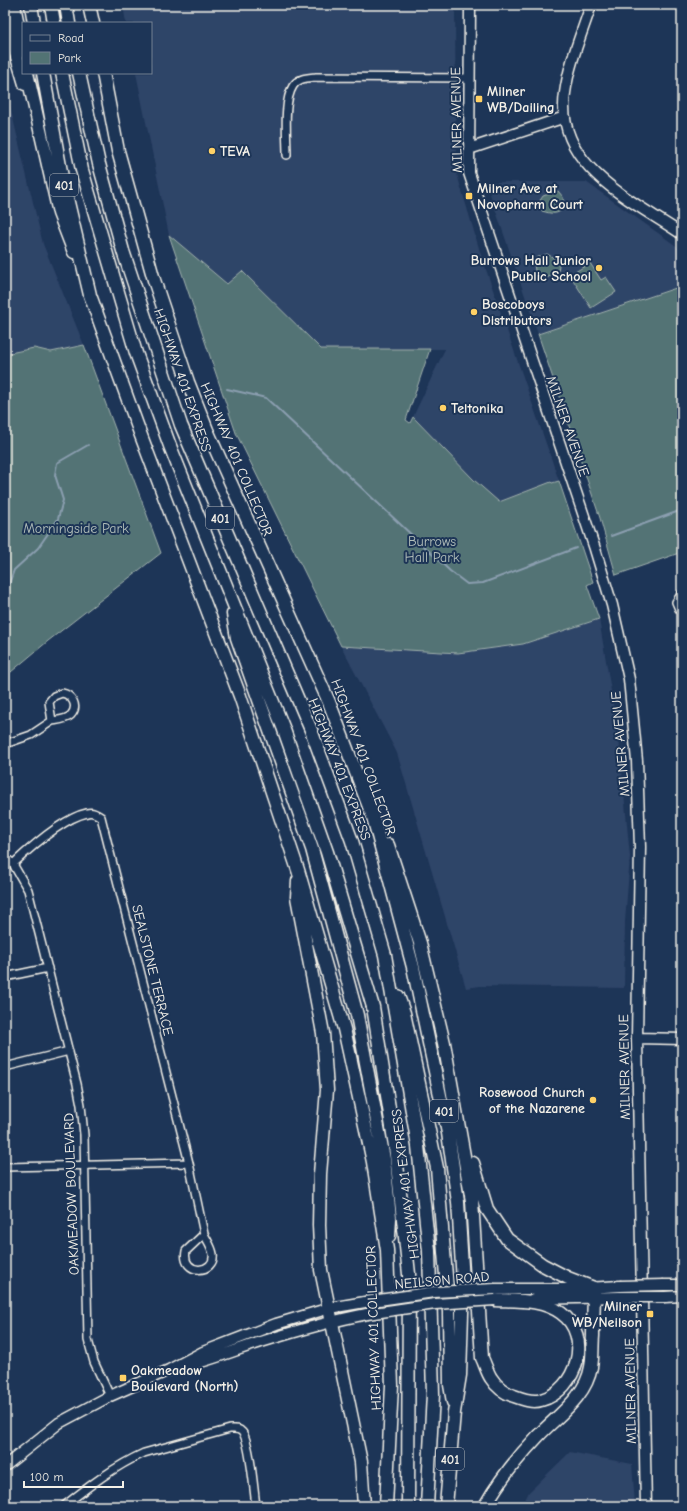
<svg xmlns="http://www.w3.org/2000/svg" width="687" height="1511" viewBox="0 0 687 1511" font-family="'Comic Neue',sans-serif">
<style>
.built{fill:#2f4468}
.green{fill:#527374;stroke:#a3b2ae}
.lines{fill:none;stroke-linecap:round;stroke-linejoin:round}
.stream{stroke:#8c9fb1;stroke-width:2}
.street-casing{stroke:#f4f1e8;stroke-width:10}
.secondary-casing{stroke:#f4f1e8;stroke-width:13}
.highway-casing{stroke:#f4f1e8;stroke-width:15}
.street{stroke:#1d3557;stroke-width:7}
.secondary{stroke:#1d3557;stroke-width:10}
.highway{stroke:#1d3557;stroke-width:12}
.secondary-bridge-casing{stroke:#f4f1e8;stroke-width:13;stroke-linecap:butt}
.secondary-bridge{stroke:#1d3557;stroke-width:10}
.poi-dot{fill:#ffd166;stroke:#1d3557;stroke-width:1.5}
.labels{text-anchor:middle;stroke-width:4;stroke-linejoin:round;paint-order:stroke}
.shield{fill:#1d3557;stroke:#b4b9bc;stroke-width:1}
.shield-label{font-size:13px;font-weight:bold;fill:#f4f1e8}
.poi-label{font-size:14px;font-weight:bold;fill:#f4f1e8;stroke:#1d3557;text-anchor:start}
.street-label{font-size:14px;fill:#f4f1e8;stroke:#1d3557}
.park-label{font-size:14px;fill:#b3bfba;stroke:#1d3557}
</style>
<rect width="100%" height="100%" fill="#1d3557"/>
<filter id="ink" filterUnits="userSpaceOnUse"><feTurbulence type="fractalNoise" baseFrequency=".025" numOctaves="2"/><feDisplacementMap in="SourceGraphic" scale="8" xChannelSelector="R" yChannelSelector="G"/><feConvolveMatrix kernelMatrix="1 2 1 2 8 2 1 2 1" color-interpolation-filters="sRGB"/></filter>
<g filter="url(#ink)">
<path class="built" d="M123 5H455L456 171 481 255 559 481 496 503 413 417 445 349H321L242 271 227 284 169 235 136 73H151V23H126Z
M5 85 43 244 84 345 5 362Z
M486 182H586L682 250V286L538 334Z
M599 619 619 739 630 857 625 922 624 988 480 986 466 988 397 753 341 646 458 653 523 644Z
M570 1452 632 1464 635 1506H522L529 1492Z"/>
<path class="green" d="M558 191 563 197 564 208C557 215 552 214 542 211L539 202 543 196Z
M169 235 227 284 242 271 321 349H430L406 420 410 423 413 417 474 480 499 502 551 482 552 483 559 481 593 582 587 585 599 619 523 644 458 653 341 646 236 433Z
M547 254 556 259 559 265 558 272 541 281 536 279 534 263 536 258Z
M590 263 601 280 606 277 616 292 591 308 570 275Z
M682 286V552L616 575 600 518 538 334Z
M84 345 161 553 48 641 5 677V354L34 348 51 352Z"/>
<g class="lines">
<path class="stream" d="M227 389 266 398 450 571 467 584 483 583 576 548
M611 536 682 510
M5 595 14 570 38 548 58 519 63 500 55 475 57 463 88 445"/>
<defs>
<path id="street" d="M287 155C287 136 283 102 293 86 298 78 307 78 316 77L469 78
M682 593 676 602 679 609 682 612
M62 693C72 695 79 706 71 715 66 720 58 720 52 721L49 702 54 696Z
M5 744 31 735 52 721
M5 857 13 864 28 890 77 1084 81 1105 84 1135 88 1340 94 1362 110 1396
M13 864C30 848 63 818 87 813 92 811 97 814 101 817L189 1163 204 1234
M5 977 48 968
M5 1067 69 1051
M5 1167 189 1163
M204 1234C207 1240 212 1247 213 1254 216 1274 181 1276 186 1251Z
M64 1506C89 1486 115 1466 144 1453L230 1429C235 1429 239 1428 242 1432 250 1440 254 1492 256 1506"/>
<path id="secondary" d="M470 5 469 173 595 549 612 605 629 679 637 761 640 847 637 1038 646 1506
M591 5C582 33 569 63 565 93 554 166 632 200 682 234
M469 149 565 117
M637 1038 682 1039
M664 1285H682
M495 1289H571L620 1286
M665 1297 682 1296
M533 1299 620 1297
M182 1367C209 1361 235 1350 261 1342 296 1331 331 1321 367 1314
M5 1466 59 1423 110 1396 169 1370 203 1352 276 1324 330 1308 365 1302"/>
<path id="highway" d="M14 5 23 51
M31 5 34 23
M51 5 54 23
M66 5 69 23
M89 5 93 23
M5 17 25 84
M27 73 59 213 74 252
M43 73 62 177 90 295 140 433 240 696 298 870 344 1029 373 1162 387 1250 392 1385 386 1506
M62 73 82 170 136 353 170 446 283 727 327 852 373 1007 395 1146 409 1274 408 1506
M79 73 99 164 123 251 181 425 311 730 352 841 385 955 418 1146 429 1251 433 1394 427 1506
M103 73 118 151 154 280 188 382 207 430 329 702 373 817 413 967 448 1133 458 1202 463 1282 460 1375 454 1412 446 1506
M233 614 237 638 312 849 357 1015 384 1159 390 1218 389 1236
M388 845 420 943 444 1043 472 1201 482 1358C485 1364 487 1372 491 1378 496 1386 505 1393 514 1396 522 1399 533 1403 541 1400 577 1390 593 1336 561 1313 542 1299 517 1301 495 1300
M298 881 297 897 323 1033 327 1090 320 1174 319 1225 321 1270 361 1462 364 1506
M398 996 404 1013 437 1168 449 1312 450 1385 453 1402
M473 1163 487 1209 507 1239 543 1265 568 1278 594 1288C594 1304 593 1320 593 1336 592 1347 593 1357 591 1367 586 1397 558 1415 538 1436 518 1457 499 1481 485 1506"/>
</defs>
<use href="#street" class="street-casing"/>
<use href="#secondary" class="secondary-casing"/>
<use href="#highway" class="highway-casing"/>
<use href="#street" class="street"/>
<use href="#secondary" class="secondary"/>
<use href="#highway" class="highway"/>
<defs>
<path id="secondary-bridge" d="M620 1286 664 1285
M620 1297H665
M365 1302 434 1292 495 1289
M367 1314 435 1304 495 1300"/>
</defs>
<use href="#secondary-bridge" class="secondary-bridge-casing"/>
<use href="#secondary-bridge" class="secondary-bridge"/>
</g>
</g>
<g class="poi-dot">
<rect x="475" y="95" width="8" height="8" rx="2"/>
<circle cx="212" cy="151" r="4"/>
<rect x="465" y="192" width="8" height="8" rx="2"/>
<circle cx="599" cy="268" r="4"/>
<circle cx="474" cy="312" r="4"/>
<circle cx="443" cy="408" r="4"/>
<circle cx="593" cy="1100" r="4"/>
<rect x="646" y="1310" width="8" height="8" rx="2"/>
<rect x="119" y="1374" width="8" height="8" rx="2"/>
</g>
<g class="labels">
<g class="shield">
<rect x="50" y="174" width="28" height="22" rx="3"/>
<rect x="206" y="507" width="28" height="22" rx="3"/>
<rect x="430" y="1100" width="28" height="22" rx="3"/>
<rect x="436" y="1448" width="28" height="22" rx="3"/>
</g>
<g class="shield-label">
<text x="64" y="190">401</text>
<text x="220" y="523">401</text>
<text x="444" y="1116">401</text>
<text x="450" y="1464">401</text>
</g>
<g class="poi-label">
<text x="487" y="96">Milner<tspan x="487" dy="16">WB/Dailing</tspan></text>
<text x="220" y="156">TEVA</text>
<text x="477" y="193">Milner Ave at<tspan x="477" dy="16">Novopharm Court</tspan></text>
<text x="591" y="265" text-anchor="end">Burrows Hall Junior<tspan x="591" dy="16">Public School</tspan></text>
<text x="482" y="309">Boscoboys<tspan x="482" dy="16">Distributors</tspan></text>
<text x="451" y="413">Teltonika</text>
<text x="585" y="1097" text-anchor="end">Rosewood Church<tspan x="585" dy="16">of the Nazarene</tspan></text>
<text x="642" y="1311" text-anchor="end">Milner<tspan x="642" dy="16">WB/Neilson</tspan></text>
<text x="131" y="1375">Oakmeadow<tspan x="131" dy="16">Boulevard (North)</tspan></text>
</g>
<g class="street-label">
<text transform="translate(456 120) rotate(-91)" y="5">MILNER AVENUE</text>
<text transform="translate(183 380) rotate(71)" y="5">HIGHWAY 401 EXPRESS</text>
<text transform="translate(568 426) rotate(71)" y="5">MILNER AVENUE</text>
<text transform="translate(237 459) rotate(67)" y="5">HIGHWAY 401 COLLECTOR</text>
<text transform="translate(620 744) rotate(-95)" y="5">MILNER AVENUE</text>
<text transform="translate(364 757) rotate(70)" y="5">HIGHWAY 401 COLLECTOR</text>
<text transform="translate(340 769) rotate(69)" y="5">HIGHWAY 401 EXPRESS</text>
<text transform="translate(153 970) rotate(76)" y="5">SEALSTONE TERRACE</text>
<text transform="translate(624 1067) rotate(-91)" y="5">MILNER AVENUE</text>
<text transform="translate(405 1184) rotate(-97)" y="5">HIGHWAY 401 EXPRESS</text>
<text transform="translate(71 1194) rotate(-92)" y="5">OAKMEADOW BOULEVARD</text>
<text transform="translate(442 1280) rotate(-5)" y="5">NEILSON ROAD</text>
<text transform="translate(373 1328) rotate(-92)" y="5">HIGHWAY 401 COLLECTOR</text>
<text transform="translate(630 1391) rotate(-91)" y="5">MILNER AVENUE</text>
</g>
<g class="park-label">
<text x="76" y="533">Morningside Park</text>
<text x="432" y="546">Burrows<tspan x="432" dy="16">Hall Park</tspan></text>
</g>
</g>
<rect width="687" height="1511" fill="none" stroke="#1d3557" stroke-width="20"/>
<rect x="10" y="10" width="667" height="1491" fill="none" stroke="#f4f1e8" stroke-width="1.5" filter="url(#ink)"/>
<rect x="22" y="22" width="130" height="52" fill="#1d3557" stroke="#738091"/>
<rect x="30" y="35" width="20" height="6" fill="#1d3557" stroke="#738091"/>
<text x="58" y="42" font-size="12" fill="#f4f1e8">Road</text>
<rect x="30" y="52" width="20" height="12" fill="#527374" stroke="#738091"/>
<text x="58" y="62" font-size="12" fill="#f4f1e8">Park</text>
<path d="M24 1481v6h99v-6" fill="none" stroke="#f4f1e8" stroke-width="2"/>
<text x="30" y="1481" font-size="12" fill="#f4f1e8" stroke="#1d3557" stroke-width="3" paint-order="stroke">100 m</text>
</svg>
